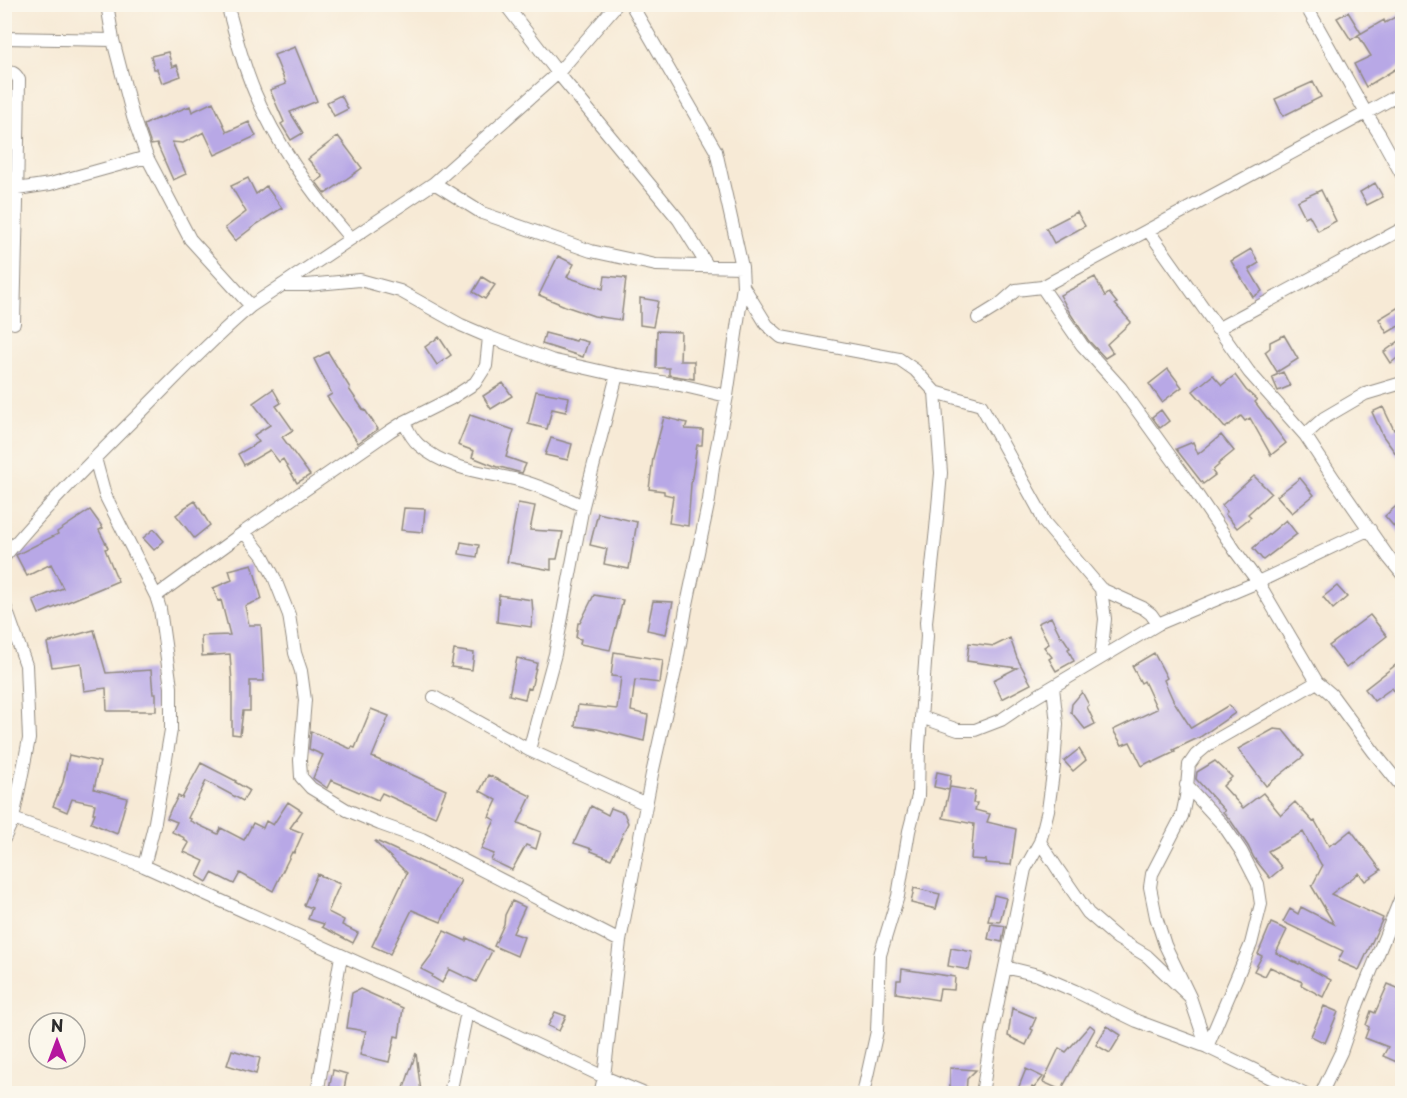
<svg xmlns="http://www.w3.org/2000/svg" width="1407" height="1098" viewBox="0 0 1407 1098" font-family="'Playpen Sans',sans-serif">
<style>
.building{fill:#b8a8e6}
.lines{fill:none;stroke-linecap:round;stroke-linejoin:round}
.minor-casing{stroke:#918a80;stroke-width:14}
.minor{stroke:#fff;stroke-width:12}
</style>
<rect width="100%" height="100%" fill="#fbf7ec"/>
<filter id="ink" filterUnits="userSpaceOnUse"><feTurbulence type="fractalNoise" baseFrequency=".0167" numOctaves="2"/><feDisplacementMap in="SourceGraphic" scale="12" xChannelSelector="R" yChannelSelector="G"/><feConvolveMatrix kernelMatrix="1 2 1 2 8 2 1 2 1" color-interpolation-filters="sRGB"/></filter>
<filter id="wash" filterUnits="userSpaceOnUse"><feTurbulence type="fractalNoise" baseFrequency=".008" numOctaves="4" result="noise"/><feDisplacementMap in="SourceGraphic" scale="24" xChannelSelector="R" yChannelSelector="G"/><feGaussianBlur stdDeviation="1.35" result="paint"/><feColorMatrix in="noise" values="0 0 0 0 0 0 0 0 0 0 0 0 0 0 0 0 0 1.4 0 .05"/><feComposite in="paint" operator="in"/></filter>
<g filter="url(#wash)">
<rect width="100%" height="100%" fill="#f7ead6"/>
<g id="blocks">
<path class="building" d="M1348 12 1361 33 1351 40 1337 18Z
M1402 13V65L1366 87 1354 64 1371 56 1358 35 1384 20 1385 23Z
M295 47 317 101 290 112 303 133 291 140 281 124 284 122 270 90 286 84 274 55Z
M168 52 172 67 177 65 181 76 162 83 157 69H154L151 56Z
M1313 82 1321 97 1283 116 1275 99Z
M341 95 348 109 334 116 327 102Z
M213 102 227 132 249 122 256 136 215 155 204 132 183 143 172 142 186 174 173 180 157 144 151 145 144 125 158 118V119L190 106 192 112Z
M338 136 362 168 325 194 316 182 323 177 308 159Z
M248 178 256 194 266 186 282 208 257 224 235 241 225 228 246 212 231 186Z
M1375 183 1383 197 1367 205 1360 192Z
M1321 190 1336 221 1318 231 1309 215 1305 217 1297 201Z
M1077 212 1085 226 1054 243 1046 228Z
M1251 249 1259 263 1249 269 1262 291 1253 297 1231 261Z
M558 256 574 264 567 277 603 289 605 276 626 278 621 320 594 316 565 306 539 295Z
M482 277 495 285 485 299 473 292Z
M1095 277 1105 296 1109 293 1117 303 1115 304 1131 322 1107 344 1113 353 1105 358 1088 340 1070 313 1060 295Z
M640 298 658 301 653 327 640 325Z
M1402 305V324L1387 333 1379 319Z
M657 331 681 332 680 361H694V379L669 375V368H656Z
M545 333 576 341 577 339 588 342 583 357 542 344Z
M1284 335 1298 359 1277 372 1265 352 1270 348V342Z
M439 337 451 355 437 365 425 347Z
M1402 339V354L1391 363 1384 352Z
M328 352 350 388 349 389 364 411 365 410 378 429 358 443 327 397 332 394 314 359Z
M1168 369 1182 387 1162 402 1149 384Z
M1283 372 1290 386 1278 391 1272 377Z
M1213 375 1222 385 1235 375 1246 390 1257 400 1255 402 1286 443 1271 455 1250 418 1245 421 1241 416 1225 428 1193 391Z
M503 383 512 396 491 409 483 396Z
M273 389 281 403 276 406 293 430 282 437 310 475 297 483 283 459 279 462 270 450 244 465 238 454 259 442 254 435 270 425 253 403Z
M536 391 569 397 566 412 552 409 547 429 528 424Z
M1383 407 1394 430 1402 423V462L1383 436 1372 412Z
M1161 410 1169 421 1160 428 1152 417Z
M470 415 514 430 506 457 526 464 522 473 500 467H497L472 457 474 451 458 445Z
M664 417 687 423 685 429 703 430 702 445H697L691 484 688 526 669 523 673 496 664 494V491L649 489 653 458Z
M1221 435 1234 451 1218 464 1219 465 1212 471 1215 475 1203 484 1176 449 1193 442 1198 454Z
M551 438 572 444 568 460 545 455Z
M1254 476 1271 493 1248 514 1251 517 1237 528 1225 514 1227 512 1222 505Z
M1300 478 1314 495 1292 513 1277 496Z
M195 501 210 525 194 538 176 515 184 509V508Z
M1402 501V536L1385 516Z
M518 503 535 506 530 530 563 532 557 559H551V570L507 562Z
M404 508 425 509 423 532 401 530Z
M90 510 103 528 99 530 108 548 105 549 118 581 39 614 33 600 63 588 51 564 27 576 16 555 58 534 57 532Z
M598 513 637 522 629 569 604 564 607 549 590 545Z
M1286 520 1297 534 1263 560 1253 548Z
M154 529 164 541 154 550 143 538Z
M461 542 479 545 477 557 459 554Z
M252 564 262 599 245 606 249 625H261L264 681H250V711H243L240 735 232 734V682L230 654 202 656 201 636 230 635 221 600 218 601 213 588 232 580 229 570Z
M1337 586 1347 597 1333 609 1323 597Z
M499 595 532 600 533 614 531 627 497 622Z
M594 595 623 600 610 650 580 644 581 639 576 638 578 623H580Z
M653 601 673 602 666 634 647 630Z
M1370 615 1387 636 1346 668 1329 646Z
M1051 617 1061 637 1062 636 1070 648 1068 649 1074 661 1056 671 1049 659 1052 657 1044 647 1049 644 1038 623Z
M94 630 106 673 151 670 153 694H156V711H107L106 688 84 691 81 663 52 667 47 643Z
M1010 638 1017 658 1031 684 1002 699 993 680 1017 668 967 661 969 643 994 646Z
M454 650 474 653 472 670 451 667Z
M614 652 663 660 660 683 635 680 631 711 648 715 644 741 597 729 575 726 578 705 617 709 621 677 611 676Z
M1154 653 1167 678 1164 680 1173 700 1191 728 1229 705 1235 713 1200 737 1173 750 1175 752 1152 763 1151 761 1142 766 1130 742 1122 745 1113 730 1157 709 1144 681 1141 683 1132 666Z
M517 658 537 663 531 689 528 688 525 699 509 695Z
M1402 660V701L1392 688 1374 701 1365 689Z
M1082 692 1089 705 1087 707 1095 724 1085 729 1071 712 1072 704Z
M371 709 389 716 372 757 446 790 435 817 382 793 378 800 331 780 327 788 313 778 323 755 309 749 311 731 351 749 352 747 355 748Z
M1274 729 1283 730 1304 756 1266 786 1238 749Z
M1079 749 1086 760 1073 771 1064 761Z
M69 755 100 762 94 789 127 798 117 834 91 823 95 813H93L95 804 72 799 67 812 53 806 63 782Z
M1215 761 1232 777 1223 786 1243 808 1263 793 1281 815 1295 802 1313 822 1315 821 1329 846 1334 842 1335 843 1351 830 1381 870 1365 881 1359 873 1331 894 1383 918 1359 970 1338 961 1343 951 1283 922 1290 909 1298 914 1301 907 1334 924 1311 885 1312 886 1323 865 1322 866 1303 832 1268 851 1282 868 1270 878 1254 858 1248 846 1231 821 1223 812 1225 811 1196 779 1197 772Z
M201 763 236 781 235 782 249 790 243 801 206 781 188 818 191 819 190 821 218 834 221 828 244 840 253 823 263 828 266 821 273 825 288 802 302 811 290 828 303 833 294 853 292 852 273 891 240 873 234 884 212 873 207 882 197 876 204 861 184 852 189 843 184 840 185 838 172 832 177 822 167 818 172 806H173L178 796 182 798Z
M937 772 951 775 949 790 934 787Z
M488 775 531 796 518 823 541 832 536 849 526 845 512 870 491 860 494 854 481 849 495 820 489 817 497 800 480 791Z
M950 787 975 791 973 803H977L975 810 990 814 987 822 1016 829 1011 865 985 863 986 860 971 859 974 824 943 818Z
M591 806 608 815 611 808 624 813 628 823 611 859 591 851 592 849 574 843Z
M376 841 461 880 441 922 412 910 390 954 372 946 407 873 375 842Z
M317 874 340 884 328 912 344 920 342 925 358 933 353 943 322 927 324 924 308 919 312 908 304 905Z
M914 888 940 894 936 909 911 903Z
M994 895 1006 898 1000 922 988 921Z
M512 901 525 907 513 933 524 937 517 956 494 946 504 924 505 915Z
M1271 923 1287 930 1276 953 1299 964 1300 963 1331 980 1323 997 1301 985 1302 982 1270 967 1265 976 1254 971 1262 956 1258 954Z
M991 924 1005 926 1002 942 988 939Z
M444 931 466 941 467 938 492 951 476 982 449 969 442 983 432 977 433 975 421 969 433 953Z
M951 948 973 952 969 970 948 966Z
M902 969 955 977 954 990 940 989 938 1000 896 993 897 980H901Z
M1388 984 1402 990V1056L1399 1063 1383 1056 1388 1047 1365 1038 1369 1027 1366 1025 1371 1011 1375 1013Z
M360 989 403 1008 399 1037 395 1036 389 1062 360 1055 366 1031 347 1028 352 993Z
M1324 1006 1338 1012 1325 1043 1311 1036Z
M1012 1008 1036 1018 1031 1029 1033 1030 1026 1045 1008 1036Z
M555 1012 566 1016 559 1031 548 1026Z
M1090 1025 1095 1029 1061 1090 1043 1082 1059 1048 1066 1052Z
M1107 1026 1121 1035 1110 1053 1096 1045Z
M232 1050 260 1058 256 1074 227 1065Z
M416 1053 421 1092 403 1091Z
M950 1068 976 1070 967 1079 966 1094H950Z
M1026 1069 1043 1077 1034 1088 1032 1087 1029 1094H1016Z
M333 1070 347 1074 343 1094H328Z"/>
</g>
</g>
<g filter="url(#ink)">
<use href="#blocks" fill-opacity="0" stroke="#918a80" stroke-width="1.5"/>
<g class="lines">
<defs>
<path id="minor" d="M107 4 113 40 133 117 147 157 190 239 251 306
M227 4C235 34 243 65 255 93 278 147 312 194 351 239
M505 4 558 73 679 220 707 265
M1305 4 1366 113 1402 93
M4 38 113 40
M4 72C12 72 15 72 19 80L17 202 14 323
M434 183 558 73 617 4
M4 191 50 184 147 157
M1148 230 1249 372 1305 435 1334 479 1389 558 1402 574
M282 285H307L360 280 400 291 461 325 489 337 551 360 617 375 680 385 727 396
M743 286 767 325 781 337 899 359 915 370 935 392 981 405 1038 508 1044 522 1101 589 1143 608 1151 614 1158 624
M1042 287 1082 345 1121 388 1183 474 1236 552 1258 582 1317 682 1331 694 1373 751 1402 787
M978 318 999 305 1016 290 1042 287 1366 113 1380 135 1402 175
M1217 329 1402 229
M404 422C408 431 412 439 419 445 447 470 484 472 518 480 541 486 562 496 583 506
M1305 435 1324 418 1365 394 1402 383
M95 458 105 495 156 596 160 609 171 687V730L155 822 144 866
M244 532 263 556 274 577 289 615 295 653 301 671 305 700 300 760 301 777 311 788 347 810 380 824 422 839 620 941
M4 557C46 506 93 460 139 414 176 377 212 339 251 306L434 183 482 213 591 251 656 265 742 267
M1101 589 1105 619 1101 657
M156 596 244 532 390 431 404 422 450 399 475 383 486 366 489 337
M4 603 26 665 29 739 13 819 4 839
M434 697 529 750 646 804
M921 717 958 730H975L1001 720 1032 699 1158 624 1258 582 1370 529
M529 750 555 654 583 506 617 375
M1186 785 1224 826 1241 851 1258 884 1261 904 1251 944 1207 1047
M13 819 71 839 144 866 467 1012 604 1077 645 1094
M1040 842 1059 871 1088 913 1117 938 1147 956 1190 997 1207 1047
M1005 967 1038 975 1075 991 1137 1021 1207 1047 1304 1094
M1190 997 1165 945 1156 917 1150 887 1152 874 1182 816 1186 797 1189 765 1196 755 1209 744 1317 682
M317 1094 341 956
M450 1094 467 1012
M600 1094 604 1077 620 941 652 774 676 667 686 609 709 500 713 467 727 396 743 286 742 267 716 151 631 4
M863 1094 877 1031 880 955 898 896 909 831 918 796 919 746 927 636 926 622 936 529 941 473 935 392
M982 1094 992 1031 1025 869 1040 842 1048 810 1054 766 1057 724 1053 687
M1321 1094 1341 1052 1358 1003 1402 895"/>
</defs>
<use href="#minor" class="minor-casing"/>
<use href="#minor" class="minor"/>
</g>
</g>
<rect width="1407" height="1098" fill="none" stroke="#fbf7ec" stroke-width="24"/>
<g transform="translate(57 1041)"><circle r="28" fill="#fbf7ec" stroke="#a8a59f" stroke-width="1.5"/>
<path d="M0-4.5L10 22L0 15L-10 22Z" fill="#b5179e"/>
<text y="-9" font-size="16" font-weight="bold" text-anchor="middle" fill="#2b2b2b">N</text>
</g>
</svg>
